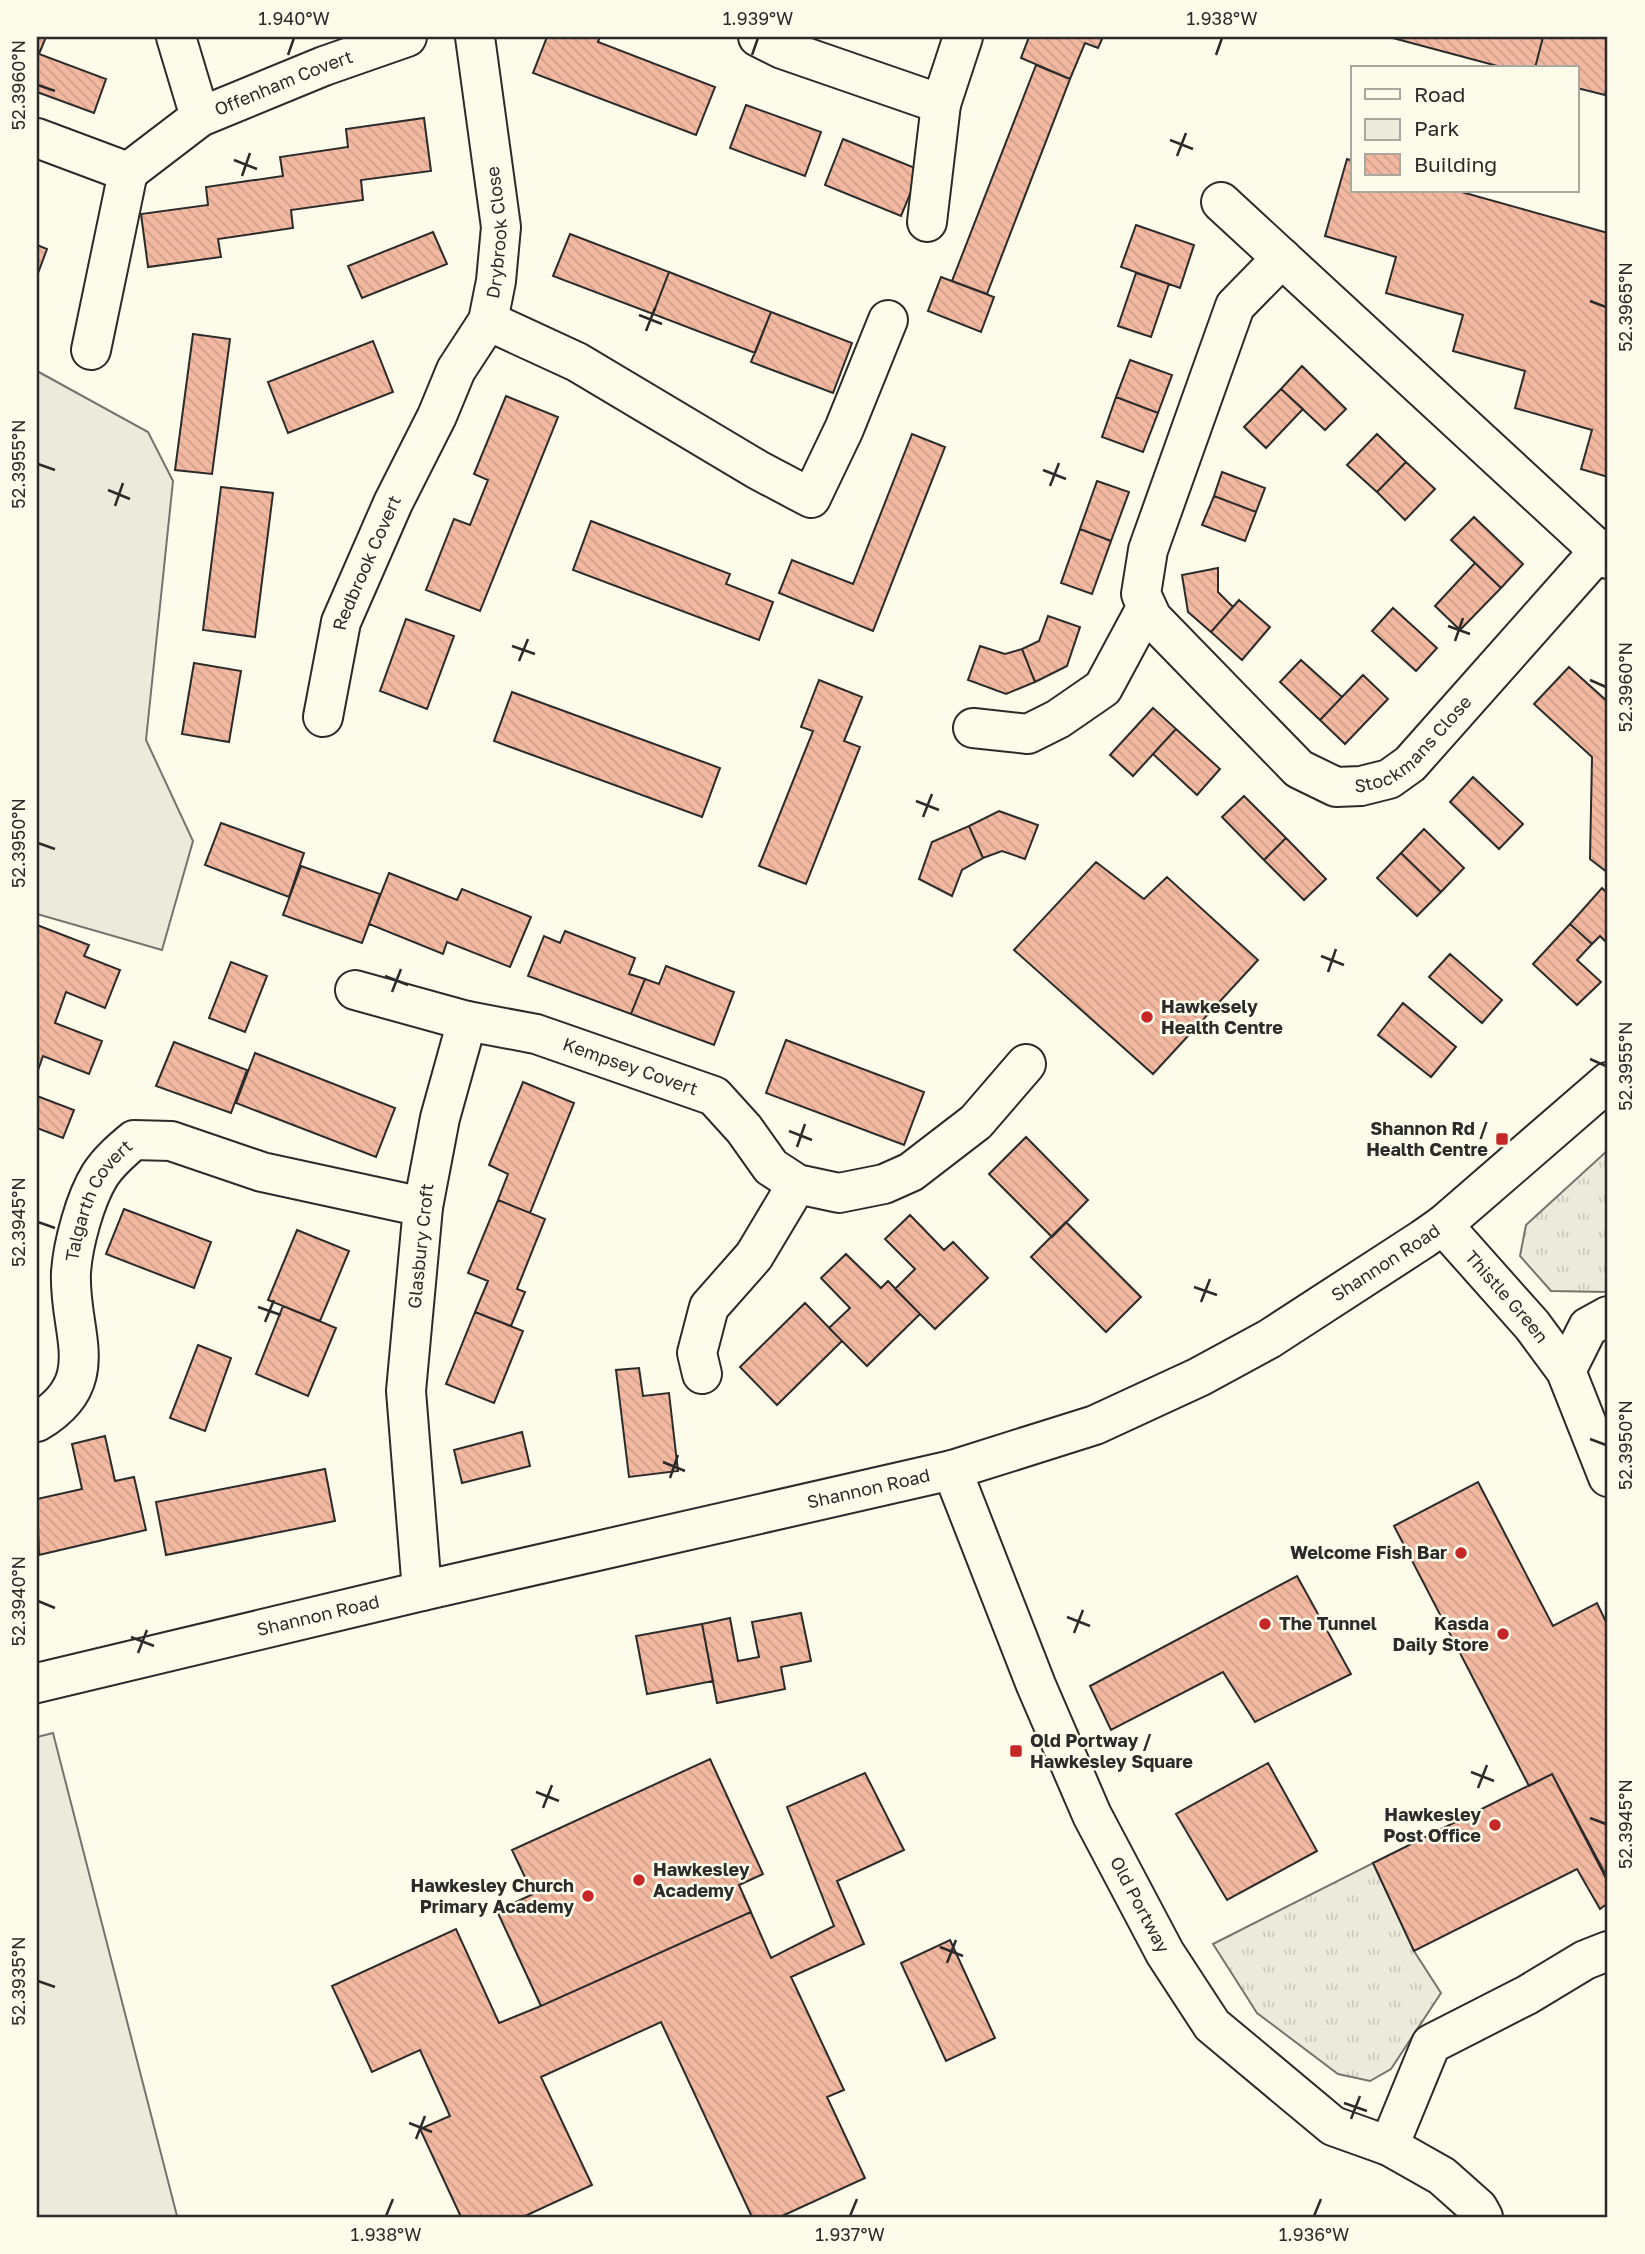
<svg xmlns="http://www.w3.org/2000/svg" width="1645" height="2254" viewBox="0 0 1645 2254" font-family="'Golos Text',sans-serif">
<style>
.grass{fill:url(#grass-tufts);stroke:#74746e;stroke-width:2}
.green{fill:#ecebdb;stroke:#74746e;stroke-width:2}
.building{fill:url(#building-back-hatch);stroke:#2b2b2b;stroke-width:2}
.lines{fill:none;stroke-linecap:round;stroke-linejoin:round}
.street-casing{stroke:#2b2b2b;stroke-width:42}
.secondary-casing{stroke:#2b2b2b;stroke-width:42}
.street{stroke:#fdfbea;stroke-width:38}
.secondary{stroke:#fdfbea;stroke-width:38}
.ticks{fill:none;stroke:#2b2b2b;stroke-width:2.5}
.poi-dot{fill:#c62828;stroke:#fdfbea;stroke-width:2.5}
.labels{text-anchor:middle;stroke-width:5;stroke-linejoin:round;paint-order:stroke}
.street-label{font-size:18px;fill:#2b2b2b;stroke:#fdfbea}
.poi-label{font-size:18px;font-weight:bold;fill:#2b2b2b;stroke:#fdfbea;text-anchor:end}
.neatline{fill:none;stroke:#2b2b2b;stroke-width:2.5}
.ticks-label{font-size:18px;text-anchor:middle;fill:#2b2b2b}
</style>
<defs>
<pattern id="grass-tufts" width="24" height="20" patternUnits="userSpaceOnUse" patternTransform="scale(1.75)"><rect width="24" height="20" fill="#ecebdb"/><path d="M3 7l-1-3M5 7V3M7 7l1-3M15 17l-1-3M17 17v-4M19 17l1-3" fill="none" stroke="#cbcabc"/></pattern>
<pattern id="building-back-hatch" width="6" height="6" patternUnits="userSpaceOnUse" patternTransform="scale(1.75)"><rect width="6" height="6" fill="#f2b8a0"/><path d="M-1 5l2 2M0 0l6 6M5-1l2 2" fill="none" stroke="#d09e8a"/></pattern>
</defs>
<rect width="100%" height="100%" fill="#fdfbea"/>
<path class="grass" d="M1608 1150V1292L1551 1291 1520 1256 1526 1225Z
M1373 1863 1414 1951 1441 1993 1391 2069 1370 2081 1338 2074 1257 2013 1213 1944Z"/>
<path class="green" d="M37 371 148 432 173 481 146 740 193 841 162 950 37 914Z
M53 1733 177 2216 37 2217V1737Z"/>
<path class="building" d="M37 37H46L39 54 106 79 94 113 37 92Z
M547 37H600L598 42 715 87 696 135 533 73Z
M1029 37H1103L1098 48 1085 43 1070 79 1021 58Z
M1389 37H1543L1535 68H1505Z
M1543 37H1608V83L1605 95 1577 88V68H1535Z
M1036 65 1070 79 987 294 952 281Z
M746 105 821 132 805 176 730 148Z
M424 118 431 171 361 180 363 200 291 210 293 228 218 239 221 257 148 267 141 214 208 205 206 187 283 176 280 157 348 147 346 129Z
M843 139 920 170 901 216 825 185Z
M1347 159 1353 161V191H1458L1608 233V477L1581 469 1592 430 1515 408 1525 371 1453 351 1463 315 1386 293 1396 257 1325 236Z
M1136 225 1194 245 1180 288 1121 267Z
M433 232 447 264 362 298 348 266Z
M570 234 669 272 653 314 553 276Z
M37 245 47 249 37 276Z
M669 272 771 312 755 353 653 314Z
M1136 273 1169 284 1151 337 1118 326Z
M941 277 994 297 981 332 928 311Z
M771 312 852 343 833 393 751 362Z
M193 334 230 339 212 474 175 470Z
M373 341 393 392 288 433 268 382Z
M1130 360 1172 375 1158 413 1116 397Z
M1302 366 1346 409 1325 430 1281 389Z
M1281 389 1303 409 1266 448 1244 427Z
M506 396 558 417 480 611 426 590 454 519 470 525 488 480 474 474Z
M1116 397 1158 413 1143 452 1102 437Z
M912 434 945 447 873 631 779 593 792 560 853 584Z
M1377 434 1406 462 1377 492 1347 465Z
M1406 462 1435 489 1405 520 1377 492Z
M1222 472 1265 488 1256 512 1214 496Z
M1097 481 1129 492 1111 541 1080 529Z
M221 487 273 493 255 637 203 630Z
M1214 496 1256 512 1245 541 1202 525Z
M1474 517 1523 564 1501 588 1451 540Z
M591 521 730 574 726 584 773 602 759 640 573 570Z
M1080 529 1111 541 1092 594 1061 583Z
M1475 563 1501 588 1460 630 1435 606Z
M1218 568V592L1233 607 1211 632 1188 612 1182 575Z
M1239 600 1270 627 1242 660 1211 632Z
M1393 608 1437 648 1416 671 1372 631Z
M1048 616 1080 627 1067 666 1035 682 1022 649 1039 641Z
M406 619 454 636 427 709 380 691Z
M980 646 1005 654 1022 649 1035 682 1006 694 968 680Z
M1301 660 1342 697 1320 720 1280 682Z
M194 663 241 671 229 742 182 734Z
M1569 667 1608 702V873L1590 859 1592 757 1534 704Z
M1363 675 1388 699 1345 744 1320 720Z
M819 680 862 697 844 741 860 747 806 884 759 866 813 731 801 727Z
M512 692 720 768 702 817 494 741Z
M1153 708 1176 729 1133 776 1110 755Z
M1176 729 1220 769 1197 795 1153 754Z
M1473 777 1523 824 1499 849 1450 802Z
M1244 796 1286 838 1264 860 1222 817Z
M999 811 1038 825 1025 859 1002 851 983 858 969 826Z
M221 823 304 853 289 897 205 865Z
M969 826 983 858 962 870 952 896 919 879 932 842Z
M1424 829 1464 868 1441 892 1401 853Z
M1286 838 1326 879 1304 900 1264 860Z
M1401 853 1441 892 1417 916 1377 878Z
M1096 862 1144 899 1167 877 1258 960 1153 1074 1014 950Z
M301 866 380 894 362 943 283 915Z
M389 873 457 900 462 889 531 917 510 967 447 942 443 954 369 924Z
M1602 888 1608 894V944L1600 936 1592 944 1570 924Z
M1570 924 1592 944 1577 960 1601 982 1577 1005 1533 964Z
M37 925 89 945 84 956 120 970 105 1008 66 992 55 1023 102 1041 89 1074 43 1056 37 1073Z
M565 931 635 958 629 974 645 979 631 1014 528 976 544 936 560 943Z
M1450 954 1502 1000 1482 1023 1429 977Z
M231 962 267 976 245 1032 209 1018Z
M666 966 734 992 714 1045 631 1014 645 979 659 984Z
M1403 1003 1456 1047 1431 1077 1378 1035Z
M786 1040 924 1092 904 1145 766 1093Z
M174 1042 247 1070 231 1113 156 1086Z
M255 1053 395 1108 376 1157 236 1103Z
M523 1082 574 1103 530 1213 498 1200 508 1174 489 1165Z
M37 1096 74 1110 63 1138 37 1128Z
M1026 1137 1088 1200 1052 1237 989 1174Z
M498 1200 545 1219 517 1289 525 1292 511 1326 475 1312 488 1281 468 1273Z
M124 1209 211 1242 194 1288 106 1254Z
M910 1215 944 1250 953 1242 988 1278 935 1329 895 1289 915 1269 885 1239Z
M1066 1222 1141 1297 1106 1332 1031 1257Z
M297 1230 349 1251 320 1321 268 1300Z
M846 1254 881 1288 888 1281 920 1314 867 1366 829 1328 850 1308 821 1278Z
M805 1303 842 1341 777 1405 740 1367Z
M283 1306 336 1328 308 1396 256 1374Z
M475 1312 523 1331 494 1403 446 1384Z
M198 1345 231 1358 205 1431 170 1418Z
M639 1368 643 1396 669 1393 678 1471 629 1477 616 1370Z
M522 1432 530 1466 462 1483 454 1450Z
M105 1436 115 1481 134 1477 146 1530 39 1555 37 1499 82 1489 72 1444Z
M325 1469 335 1521 166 1555 156 1502Z
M1478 1482 1553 1626 1597 1603 1608 1626V1882L1552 1774 1529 1786 1394 1526Z
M1297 1576 1351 1674 1255 1722 1223 1672 1111 1730 1090 1686Z
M801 1613 811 1661 781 1667 785 1689 717 1703 702 1624 730 1618 738 1661 759 1657 752 1622Z
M702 1624 713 1681 647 1694 636 1636Z
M710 1759 763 1874 739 1885 771 1958 834 1926 787 1807 865 1773 904 1850 837 1881 864 1944 791 1977 844 2090 827 2097 865 2178 780 2217H752L661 2022 541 2077 592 2185 523 2217H461L420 2129 450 2116 420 2050 372 2072 332 1986 456 1929 499 2023 541 2006 497 1911 533 1894 512 1850Z
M710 1759 763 1874 739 1885 751 1912 541 2006 497 1911 533 1894 512 1850Z
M1268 1763 1317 1851 1227 1900 1176 1814Z
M1552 1774 1608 1879V1903L1600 1909 1577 1869 1414 1951 1373 1863Z
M950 1940 995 2038 946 2061 901 1963Z"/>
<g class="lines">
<defs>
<g id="street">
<path d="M176 37 200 117"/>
<path d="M758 37 782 49 941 104 963 37"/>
<path id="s1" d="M37 138 128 172 200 117 324 66 407 37"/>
<path d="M1221 202 1608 559"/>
<path d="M927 222 941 104"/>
<path id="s2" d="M1282 258 1235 306 1148 550 1141 594 1152 618 1299 769 1336 787 1361 786 1389 779 1410 764 1599 551"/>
<path d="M488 321 577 362 758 470 811 498 844 429 888 320"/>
<path d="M91 350 128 172"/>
<path id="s3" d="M323 717 341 622 393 503 437 416 456 370 488 321 496 281 501 227 475 37"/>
<path d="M973 728 1028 734 1058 719 1103 688 1146 608"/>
<path d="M355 990 467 1021 440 1118 423 1207 406 1391 422 1591"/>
<path id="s4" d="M467 1021 536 1034 714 1096 744 1129 771 1167 797 1184 839 1193 884 1184 911 1172 976 1122 1026 1064"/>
<path id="s5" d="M1443 1225 1532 1325 1566 1371 1608 1477"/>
<path d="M1566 1371 1588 1327 1608 1316"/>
<path d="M702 1374 697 1353 709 1307 754 1256 797 1184"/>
<path id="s6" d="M37 1422C106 1381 68 1333 71 1272 73 1244 85 1199 100 1175 109 1161 122 1150 134 1140L171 1141 262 1172 423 1207"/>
<path id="s7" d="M952 1470 1036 1685 1092 1815 1165 1953 1212 2025 1333 2126 1389 2146 1442 2176 1478 2208 1483 2217"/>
<path d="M1389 2146 1431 2044 1527 1995 1585 1960 1608 1951"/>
</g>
<g id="secondary">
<path id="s8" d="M37 1683 422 1591 952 1470 1095 1425 1199 1377 1269 1339 1423 1239 1443 1225 1608 1082"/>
</g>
</defs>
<use href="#street" class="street-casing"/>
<use href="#secondary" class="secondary-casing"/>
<use href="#street" class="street"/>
<use href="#secondary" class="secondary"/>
</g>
<path class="ticks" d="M288 55 294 38M752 55 758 38M1216 55 1222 38M38 85 55 91M1170 140 1193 149M1177 156 1186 133M234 160 257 169M242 176 250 153M1590 301 1606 307M639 315 662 324M646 331 655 308M38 464 55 470M1043 470 1066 479M1050 486 1059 463M108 490 130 499M115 506 123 483M1448 626 1470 634M1455 641 1463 618M512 646 535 654M519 661 528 639M1590 680 1606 687M916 801 939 810M923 817 932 794M38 843 55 849M1321 956 1344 965M1328 972 1336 949M385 976 408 985M392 992 401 969M1590 1059 1606 1066M789 1131 812 1140M797 1147 805 1124M38 1222 55 1228M1194 1287 1217 1295M1201 1302 1210 1279M258 1307 281 1315M265 1322 274 1300M1590 1439 1606 1445M663 1462 685 1471M670 1478 678 1455M38 1601 55 1608M1067 1617 1090 1626M1074 1633 1083 1610M131 1637 154 1646M138 1653 147 1630M1471 1772 1494 1781M1478 1788 1487 1765M536 1792 559 1801M543 1808 552 1785M1590 1818 1606 1824M940 1947 963 1956M947 1963 956 1940M38 1981 55 1987M1344 2103 1367 2111M1351 2119 1360 2096M409 2123 432 2132M416 2139 425 2116M386 2216 393 2199M850 2216 857 2199M1314 2216 1321 2199"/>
<g class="poi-dot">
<circle cx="1147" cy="1017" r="7"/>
<rect x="1495" y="1132" width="14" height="14" rx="3.5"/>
<circle cx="1461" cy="1553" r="7"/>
<circle cx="1265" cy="1624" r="7"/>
<circle cx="1503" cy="1634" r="7"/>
<rect x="1009" y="1744" width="14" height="14" rx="3.5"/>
<circle cx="1495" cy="1825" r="7"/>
<circle cx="639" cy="1880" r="7"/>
<circle cx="588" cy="1896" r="7"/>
</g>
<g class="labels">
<g class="street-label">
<text dy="6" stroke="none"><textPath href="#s1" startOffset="278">Offenham Covert</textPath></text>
<text dy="6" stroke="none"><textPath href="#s3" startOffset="522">Drybrook Close</textPath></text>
<text dy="6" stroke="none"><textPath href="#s3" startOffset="161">Redbrook Covert</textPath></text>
<text dy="6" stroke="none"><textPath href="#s2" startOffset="742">Stockmans Close</textPath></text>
<text dy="6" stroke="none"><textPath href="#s4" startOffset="170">Kempsey Covert</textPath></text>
<text dy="6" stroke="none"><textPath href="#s6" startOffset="245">Talgarth Covert</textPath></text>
<text transform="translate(421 1246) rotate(-84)" y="6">Glasbury Croft</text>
<text dy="6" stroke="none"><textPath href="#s8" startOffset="1423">Shannon Road</textPath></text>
<text dy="6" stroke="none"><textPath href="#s5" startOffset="96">Thistle Green</textPath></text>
<text dy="6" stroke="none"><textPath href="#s8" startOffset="854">Shannon Road</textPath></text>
<text dy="6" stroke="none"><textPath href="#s8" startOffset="289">Shannon Road</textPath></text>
<text dy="6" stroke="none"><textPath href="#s7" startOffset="474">Old Portway</textPath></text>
</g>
<g class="poi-label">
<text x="1161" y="1013" text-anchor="start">Hawkesely<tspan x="1161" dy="21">Health Centre</tspan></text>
<text x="1488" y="1135">Shannon Rd /<tspan x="1488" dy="21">Health Centre</tspan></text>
<text x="1447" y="1559">Welcome Fish Bar</text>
<text x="1279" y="1630" text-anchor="start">The Tunnel</text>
<text x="1489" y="1630">Kasda<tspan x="1489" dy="21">Daily Store</tspan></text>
<text x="1030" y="1747" text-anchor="start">Old Portway /<tspan x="1030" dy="21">Hawkesley Square</tspan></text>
<text x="1481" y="1821">Hawkesley<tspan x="1481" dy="21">Post Office</tspan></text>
<text x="653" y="1876" text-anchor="start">Hawkesley<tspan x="653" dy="21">Academy</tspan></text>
<text x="574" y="1892">Hawkesley Church<tspan x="574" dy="21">Primary Academy</tspan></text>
</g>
</g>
<rect width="1645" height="2254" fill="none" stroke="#fdfbea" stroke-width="77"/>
<rect x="1351" y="66" width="228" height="126" fill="#fdfbea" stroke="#a9a89e" stroke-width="2"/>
<rect x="1365" y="89" width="35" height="10" fill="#fdfbea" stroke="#a9a89e" stroke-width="2"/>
<text x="1414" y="102" font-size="21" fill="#2b2b2b">Road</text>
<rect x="1365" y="119" width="35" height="21" fill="#ecebdb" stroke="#a9a89e" stroke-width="2"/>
<text x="1414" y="136" font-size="21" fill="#2b2b2b">Park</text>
<rect x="1365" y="154" width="35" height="21" fill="url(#building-back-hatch)" stroke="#a9a89e" stroke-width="2"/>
<text x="1414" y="172" font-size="21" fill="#2b2b2b">Building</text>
<rect x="38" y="38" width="1568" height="2178" class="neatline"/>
<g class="ticks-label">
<text x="294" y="25">1.940°W</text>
<text x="758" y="25">1.939°W</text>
<text x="1222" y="25">1.938°W</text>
<text transform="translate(19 85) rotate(-90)" y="6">52.3960°N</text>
<text transform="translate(1626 307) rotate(-90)" y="6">52.3965°N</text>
<text transform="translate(19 464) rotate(-90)" y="6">52.3955°N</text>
<text transform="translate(1626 687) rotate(-90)" y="6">52.3960°N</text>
<text transform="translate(19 843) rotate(-90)" y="6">52.3950°N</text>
<text transform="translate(1626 1066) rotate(-90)" y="6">52.3955°N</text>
<text transform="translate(19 1222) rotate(-90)" y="6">52.3945°N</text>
<text transform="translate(1626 1445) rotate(-90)" y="6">52.3950°N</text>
<text transform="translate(19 1601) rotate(-90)" y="6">52.3940°N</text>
<text transform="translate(1626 1824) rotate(-90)" y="6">52.3945°N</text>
<text transform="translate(19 1981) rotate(-90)" y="6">52.3935°N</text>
<text x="386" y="2241">1.938°W</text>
<text x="850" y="2241">1.937°W</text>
<text x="1314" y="2241">1.936°W</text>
</g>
</svg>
